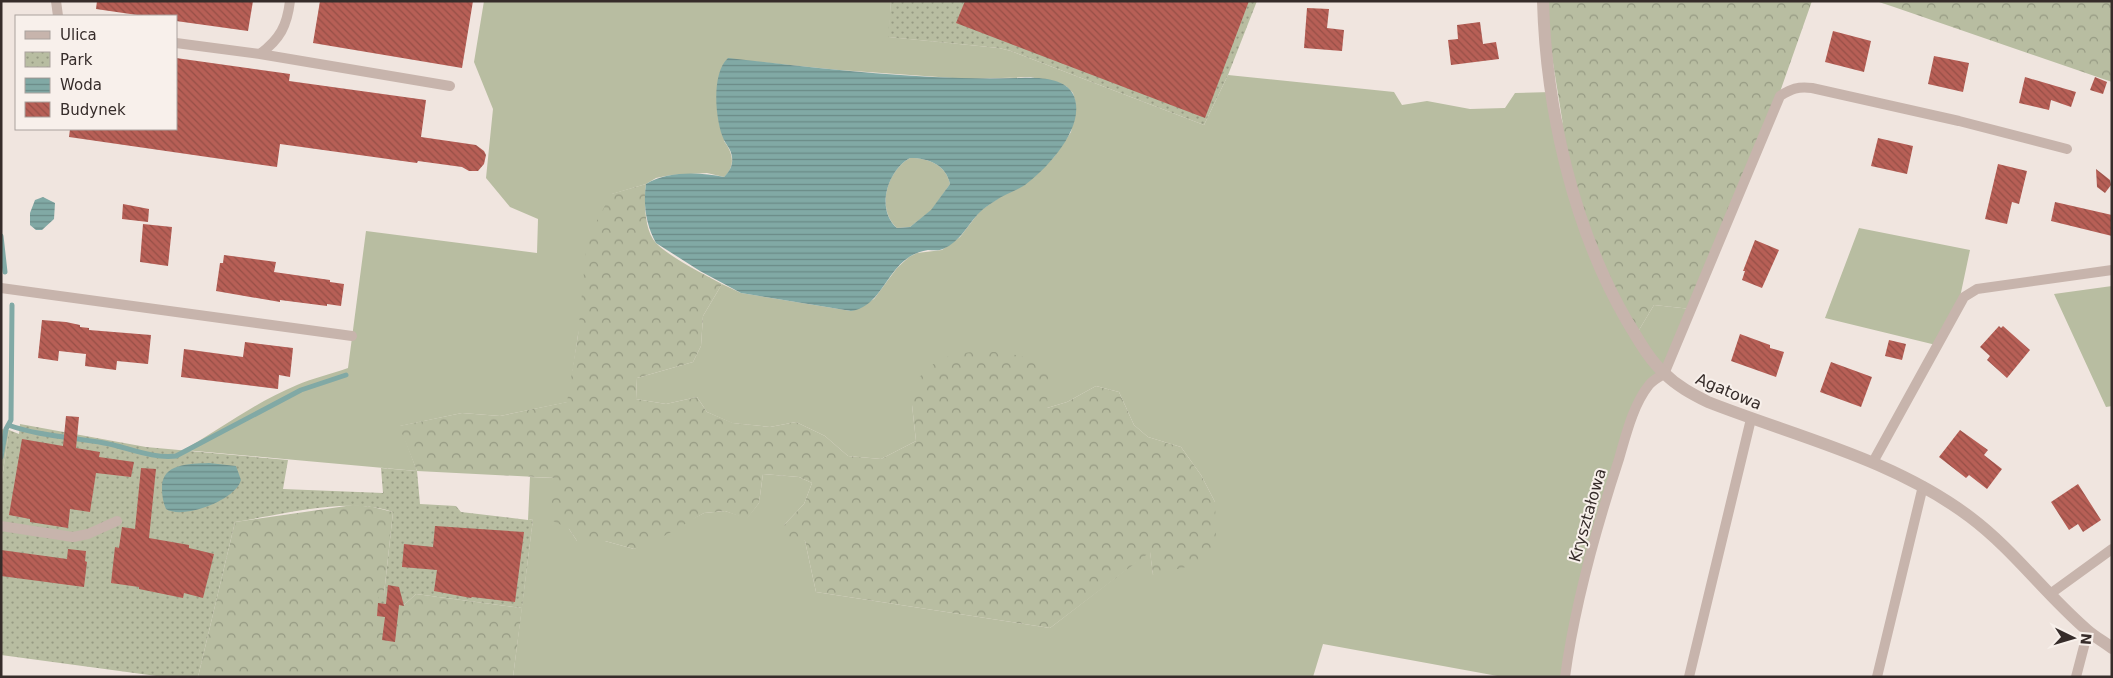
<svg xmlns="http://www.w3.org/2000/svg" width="2113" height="678" viewBox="0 0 2113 678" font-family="'DejaVu Sans',sans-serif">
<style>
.grass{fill:#b8bda1}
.forest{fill:url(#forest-crowns)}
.park{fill:url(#park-dots)}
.water{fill:url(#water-rules);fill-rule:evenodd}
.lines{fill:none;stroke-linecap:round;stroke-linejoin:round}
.stream{stroke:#81a9a5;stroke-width:5}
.building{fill:url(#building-back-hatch)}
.service{stroke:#c7b4ac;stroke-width:10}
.minor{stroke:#c7b4ac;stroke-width:12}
.labels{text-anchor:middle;stroke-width:4;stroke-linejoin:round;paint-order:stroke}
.street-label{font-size:16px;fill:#362c2a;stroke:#f8f0eb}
</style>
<defs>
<pattern id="forest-crowns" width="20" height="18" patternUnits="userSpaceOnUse" patternTransform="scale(1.25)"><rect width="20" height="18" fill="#b8bda1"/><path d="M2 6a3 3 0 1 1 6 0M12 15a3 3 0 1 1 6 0" fill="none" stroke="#969a83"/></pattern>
<pattern id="park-dots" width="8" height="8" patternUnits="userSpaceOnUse" patternTransform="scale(1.25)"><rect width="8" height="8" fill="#b8bda1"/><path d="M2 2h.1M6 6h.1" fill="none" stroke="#969a83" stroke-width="1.8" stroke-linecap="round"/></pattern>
<pattern id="water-rules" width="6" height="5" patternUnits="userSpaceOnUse" patternTransform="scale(1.25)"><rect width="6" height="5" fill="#81a9a5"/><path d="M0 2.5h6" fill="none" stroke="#6a8a87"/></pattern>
<pattern id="building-back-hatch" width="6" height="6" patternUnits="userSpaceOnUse" patternTransform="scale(1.25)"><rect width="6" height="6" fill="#b75f56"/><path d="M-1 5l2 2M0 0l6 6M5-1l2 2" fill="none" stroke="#964f47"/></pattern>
</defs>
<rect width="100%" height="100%" fill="#f0e5df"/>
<path class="grass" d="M484 1H891L889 37 999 48 1011 51 1204 125 1228 75 1394 92 1402 105 1427 101 1470 109 1505 108 1515 93 1552 92 1636 335 1654 305 1691 309 1664 374 1649 385 1606 497 1565 677H1503L1323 644 1313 677H513L533 519 528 520 530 477 556 478 569 529 577 541H605L634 549 704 513 725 511 747 518 759 503 763 474 799 477 812 483 804 504 784 525 805 541 816 592 1050 628 1150 551 1153 575 1215 502 1201 475 1181 447 1148 437 1134 425 1119 392 1096 386 1067 402 1047 408 912 405 916 441 881 459 848 456 825 436 796 422 770 427 732 423 707 412 697 397 666 404 636 399 637 378 693 362 701 346 703 316 722 284 741 293 851 311 874 299 897 268 909 257 917 253 942 250 960 237 980 211 1003 195 1024 185 1054 157 1071 132 1076 105 1073 93 1066 86 1031 77 967 79 839 70 728 59 724 141C733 153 736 166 724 177L707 173 671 175 656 178 646 184 612 194 578 335 568 402 500 416 462 413 400 426 417 471 184 450C221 428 256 402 297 385 313 378 331 374 348 368L366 231 537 253 538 219 510 207 486 178 493 109 474 62Z
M910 158C929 158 946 165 950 184L932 210 910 227 897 228C875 208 888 170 910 158Z
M1859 228 1970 250 1959 302 1936 345 1825 318Z
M2112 286V406L2106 407 2054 294Z
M1 429 9 430 1 486Z"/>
<path class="forest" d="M1543 1H1812L1775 106 1691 309 1654 305 1636 335 1574 193Z
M1876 1H2112V82L1894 7Z
M646 184C644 201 644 230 656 243 668 256 705 275 722 284L703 316 701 346 693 362 637 378 636 399 666 404 697 397 707 412 733 423 770 427 796 422 825 436 848 456 881 459 916 441 912 405 916 380C924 373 934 362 943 358 978 346 1016 352 1049 365L1047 408 1067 402 1096 386 1119 392 1134 425 1148 437 1181 447 1201 475 1215 502 1216 533 1213 554 1186 567 1153 575 1150 552 1050 628 816 592 805 541 783 535 784 525 804 504 812 483 799 477 763 474 759 503 747 519 725 511 704 513 652 543 634 549 605 541H577L569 529 549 519 555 478 417 471 399 426 462 413 500 416 567 402 578 335 587 240 611 194Z
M353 505 373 507 393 512 384 594H379L399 605H404L416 594 522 608 513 677H198L235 522Z"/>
<path class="park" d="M891 1H1257L1228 75 1204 125 1011 51 999 48 888 37Z
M20 424 146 447 288 460 283 489 383 493 381 468 417 471 420 504 456 506 461 512 528 520 533 519 522 608 416 594 404 605H399L397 619 377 616 379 594H384L393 512C349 496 281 515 235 522L198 677H164L1 655V486L9 430 19 434Z"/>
<path class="water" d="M728 58C825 69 923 81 1021 78 1037 77 1065 78 1073 94 1088 125 1048 168 1025 185 1016 191 1004 194 995 201 990 204 984 208 980 212 968 224 960 242 943 249 939 251 933 250 928 250 915 252 905 258 896 269 883 284 874 308 851 311L741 293 700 271 656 243C646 225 643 205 646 184 668 171 699 172 724 177 730 171 733 165 732 157 731 149 727 146 724 140 715 121 711 73 728 58ZM910 158C929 158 946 165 950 184L931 210 910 227 897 228C875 209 888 170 910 158Z
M43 197 55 203 54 219 42 230H36L30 225V213L35 200Z
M209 463 236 466 241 480C236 500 183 520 166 509 163 502 162 496 162 489 161 463 189 464 209 463Z"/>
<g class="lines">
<path class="stream" d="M1 236 5 272
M8 425C39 436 72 437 104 443 127 447 152 459 176 456L301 390 346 375
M1 457 6 429 11 420 12 305"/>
</g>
<path class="building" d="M97 1H253L248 31 176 21V16H144L96 9Z
M320 1H473L462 68 313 43Z
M965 1H1249L1205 118 956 23Z
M1307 8 1329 9 1327 28 1344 30 1342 51 1304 48Z
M1480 22 1483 44 1496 42 1499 59 1451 65 1448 40 1458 39 1457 25Z
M1833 31 1871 41 1864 72 1825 62Z
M1934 56 1969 63 1963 92 1928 84Z
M176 58 290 74 289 81 426 100 421 137 476 145 484 151 486 155 484 164 478 171H469L462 167 418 161 417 163 280 144 277 167 69 137 70 129H176Z
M2025 77 2076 92 2071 107 2051 100 2049 110 2019 103Z
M2095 77 2107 82 2103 94 2090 90Z
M1878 138 1913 146 1907 174 1871 166Z
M1998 164 2027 171 2019 204 2012 202 2007 224 1985 219Z
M2096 169 2110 180 2111 185 2105 193 2097 187Z
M2055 202 2112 215V236L2051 221Z
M123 204 149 209 148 222 122 219Z
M143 224 172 227 168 266 140 262Z
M1755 240 1779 250 1762 288 1742 280 1745 271H1743Z
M224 255 276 262 274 272 330 280V282L344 284 341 306 327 304V306L280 300V302L216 291 220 263H223Z
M42 320 66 322 80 325V327L89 328V330L151 335 148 364 117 361 116 370 85 366 86 354 59 351 58 361 38 358Z
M1999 326 2001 328 2003 326 2030 350 2007 378 1987 360 1990 356 1980 347Z
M1740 334 1770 345V348L1784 352 1776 377 1731 361Z
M1889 340 1906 344 1902 360 1885 356Z
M245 342 293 348 290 377 279 375 278 389 181 377 184 349 243 357Z
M1831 362 1872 377 1861 407 1820 392Z
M66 416 79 417 76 448 100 452 99 457 134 462 131 477 96 473 90 512 70 509 68 528 30 522V519L9 515 22 439 63 446Z
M1960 430 1988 450 1984 455 2002 469 1987 489 1969 475 1966 478 1939 457Z
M141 468 156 469 149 538 189 545V548L214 554 203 598 184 593 183 598 139 589V587L111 583 115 547 119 548 122 527 135 529Z
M2078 484 2101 520 2083 532 2078 524 2069 530 2051 502Z
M435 526 524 532 515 602 472 597 471 598 434 591 437 570 402 567 404 544 433 547Z
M68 549 86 551 85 561 87 562 84 587 1 576V550L67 559Z
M388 585 399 587 404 606 399 605 395 642 382 640 385 617 377 616 378 603 386 604Z"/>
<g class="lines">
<path class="service" d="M56 1 58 16
M176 43 260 54C280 39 287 26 290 1
M260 54 450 86
M1 288 352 336
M1873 462 1964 297 1977 289 2112 270
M1 526 73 537 88 534 117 521
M2050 594 2112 549
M1565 677C1575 603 1596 529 1619 459 1626 435 1633 405 1649 385 1653 380 1659 377 1664 374L1780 96C1791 89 1798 86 1812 88L1959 121 2067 149
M1689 677 1751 419
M1877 677 1923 486
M2076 677 2088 631"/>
<path class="minor" d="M1543 1C1546 108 1573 228 1627 321 1638 339 1648 358 1664 373 1677 386 1692 394 1708 402 1797 437 1893 459 1970 517 2014 550 2046 595 2087 630 2095 637 2104 642 2112 648"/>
</g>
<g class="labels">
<g class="street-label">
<text transform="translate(1729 391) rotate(23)" y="6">Agatowa</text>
<text transform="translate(1587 515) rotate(-74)" y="6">Kryształowa</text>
</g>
</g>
<rect width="2113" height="678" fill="none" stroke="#362c2a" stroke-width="5"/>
<rect x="15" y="15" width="162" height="115" fill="#f8f0eb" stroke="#aaa29e"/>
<rect x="25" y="31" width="25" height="8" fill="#c7b4ac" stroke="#aaa29e"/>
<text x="60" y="40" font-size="15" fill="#362c2a">Ulica</text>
<rect x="25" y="52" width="25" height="15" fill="url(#park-dots)" stroke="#aaa29e"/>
<text x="60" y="65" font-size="15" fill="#362c2a">Park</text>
<rect x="25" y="78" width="25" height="15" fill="url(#water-rules)" stroke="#aaa29e"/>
<text x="60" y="90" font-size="15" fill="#362c2a">Woda</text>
<rect x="25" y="102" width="25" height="15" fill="url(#building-back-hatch)" stroke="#aaa29e"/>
<text x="60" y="115" font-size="15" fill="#362c2a">Budynek</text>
<g transform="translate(2073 638) rotate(95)" stroke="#f8f0eb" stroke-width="4" paint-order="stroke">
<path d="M0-4L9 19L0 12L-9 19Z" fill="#362c2a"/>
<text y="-8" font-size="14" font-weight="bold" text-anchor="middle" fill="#362c2a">N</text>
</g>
</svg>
